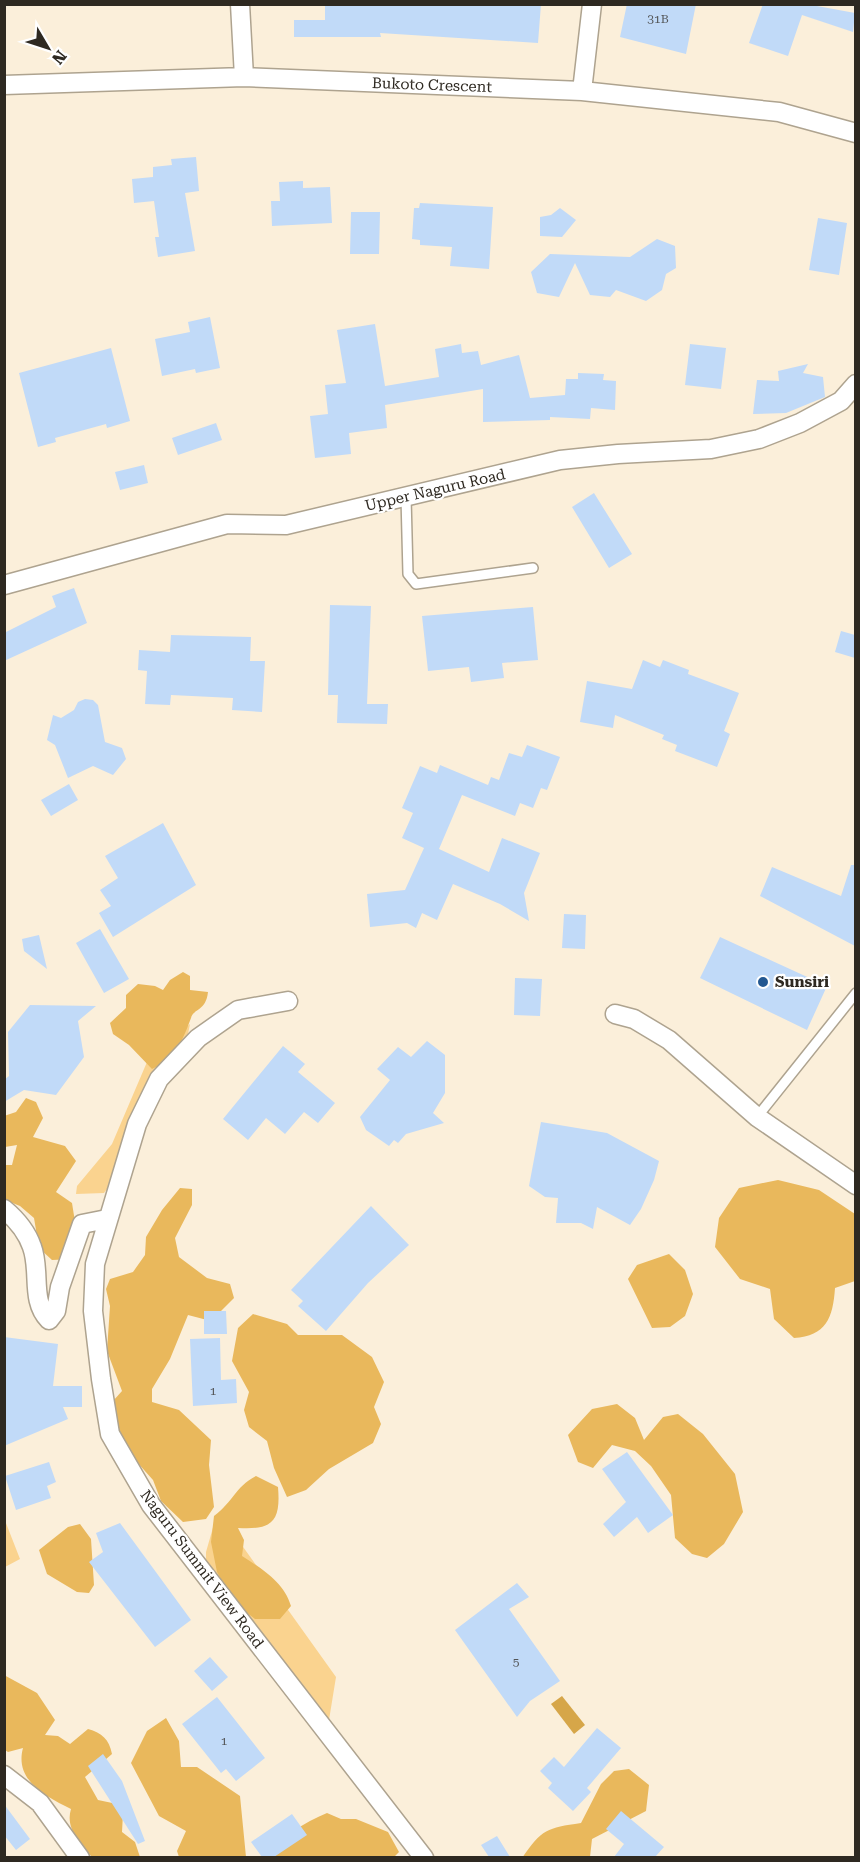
<svg xmlns="http://www.w3.org/2000/svg" width="860" height="1862" viewBox="0 0 860 1862" font-family="'Roboto Serif',serif">
<style>
.green{fill:#fad38f}
.forest{fill:#e9b85c}
.water{fill:#d6a649}
.building{fill:#c1daf8}
.lines{fill:none;stroke-linecap:round;stroke-linejoin:round}
.service-casing{stroke:#aea38f;stroke-width:12}
.minor-casing{stroke:#aea38f;stroke-width:21}
.service{stroke:#fff;stroke-width:9}
.minor{stroke:#fff;stroke-width:18}
.poi-dot{fill:#245891;stroke:#fff;stroke-width:2}
.labels{text-anchor:middle;stroke-width:4.5;stroke-linejoin:round;paint-order:stroke}
.number-label{font-size:12px;fill:#535557}
.street-label{font-size:15px;fill:#2e2921;stroke:#fff}
.poi-label{font-size:15px;font-weight:bold;fill:#2e2921;stroke:#fff;text-anchor:start}
</style>
<rect width="100%" height="100%" fill="#fbefda"/>
<path class="green" d="M190 1024 187 1039 130 1120 107 1189 104 1193 76 1194 77 1186 112 1144 147 1062Z
M4 1518 20 1559 5 1567H4Z
M214 1524 236 1537 336 1677 329 1720 206 1562V1552Z"/>
<path class="forest" d="M183 972 190 976V990L208 992C206 1011 194 1008 191 1018 183 1040 175 1059 152 1069L129 1045 113 1034 110 1023 126 1008V995L138 984 155 986 163 990 170 980Z
M26 1098 36 1102 43 1118 33 1137 65 1146 76 1161 56 1192 72 1203 79 1247 75 1259 52 1260 39 1248 34 1218 20 1206 5 1200V1165H12L17 1145 5 1147 4 1116 16 1112Z
M778 1180 819 1190 855 1214V1281L835 1288C833 1318 826 1336 794 1338L774 1319 770 1289 740 1279 715 1247 719 1218 739 1188Z
M180 1188 192 1189V1205L175 1238 179 1257 207 1278 230 1284 234 1298 211 1321 188 1315 170 1359 152 1389V1402L179 1410 211 1440 209 1465 214 1507 206 1519 183 1522 161 1501 153 1480 136 1461 116 1426 113 1401 122 1391 107 1351 110 1306 106 1289 110 1279 133 1272 145 1255 146 1237 162 1210Z
M669 1254 685 1270 693 1294 685 1316 670 1327 652 1328 628 1279 637 1265Z
M253 1314 287 1324 298 1335H342L372 1357 384 1382 374 1407 381 1424 373 1443 329 1469 306 1490 287 1497 274 1468 267 1441 249 1427 244 1410 249 1392 232 1361 238 1328Z
M617 1404 635 1418 644 1440 663 1417 678 1414 703 1434 735 1474 743 1512 724 1544 707 1558 692 1554 675 1538 671 1495 651 1466 635 1451 612 1445 593 1468 578 1462 568 1435 592 1409Z
M256 1476 278 1487C281 1522 272 1530 238 1528L244 1540 242 1556C262 1569 284 1582 291 1606L280 1619H255L233 1602 217 1572 211 1542 214 1516C234 1501 234 1488 256 1476Z
M80 1524 91 1539 94 1585 89 1593 77 1592 47 1574 39 1550 68 1527Z
M4 1675 37 1693 55 1720 45 1735 58 1736 70 1744 88 1729C102 1733 109 1739 112 1754L85 1777 98 1800 117 1804 123 1813 122 1832 135 1842 140 1857H92C80 1843 65 1828 71 1809 47 1797 14 1781 23 1748L8 1752 5 1750Z
M166 1718 179 1741 181 1767H197L240 1796 246 1857H179L177 1851 186 1831 159 1816 131 1763 147 1731Z
M629 1769 649 1785 646 1811 592 1839 590 1857 522 1858C542 1829 547 1828 581 1823L601 1784 614 1771Z
M327 1813 341 1819H356L388 1832 399 1852 393 1858H263C279 1838 305 1822 327 1813Z"/>
<path class="water" d="M562 1696 585 1725 574 1734 551 1704Z"/>
<path class="building" d="M325 4H541L538 43 380 33 381 37H294V20H325Z
M627 4H696L686 54 620 37Z
M763 4H806L855 13 853 32 802 15 788 56 749 43Z
M196 157 199 191 185 193 195 251 158 257 155 237H159L154 201 134 203 132 179 153 177V167L172 165 171 159Z
M303 181V188L330 187 332 223 272 226 271 201H280L279 182Z
M420 203 493 207 489 269 450 266 452 247 420 245V240L412 239 414 208H419Z
M560 208 576 220 562 237 540 236V217L551 215Z
M351 212H380L379 254H350Z
M818 218 847 223 839 275 809 270Z
M657 239 675 246 676 268 666 274 662 290 646 301 616 290 610 297 590 295 575 263 559 297 537 293 531 272 550 254 630 257Z
M210 317 220 368 196 373 195 369 162 376 155 339 190 332 188 322Z
M375 324 385 386 439 377 435 349 461 344 462 353 478 351 481 365 519 355 530 398 565 395 566 379H578V373L604 374 603 380 616 381 615 410 591 408 590 419 550 417V420L483 422V389L385 405 387 428 349 433 351 454 315 458 310 416 328 414 325 385 346 383 337 330Z
M690 344 726 348 721 389 685 385Z
M111 348 130 421 107 428 106 424 55 438 56 442 38 447 19 373Z
M808 364 803 373 823 377 825 397 786 413 753 414 757 380 779 381 778 371Z
M216 423 222 440 178 455 172 438Z
M144 465 148 483 120 490 115 472Z
M594 493 632 554 609 568 572 507Z
M74 588 87 623 4 661V633L56 607 52 596Z
M330 605 371 606 367 704H388L387 724 337 723 338 695H328Z
M533 607 538 660 502 663 504 678 471 682 469 667 428 671 422 616Z
M841 631 855 635V658L835 652Z
M171 635 251 637 250 661H265L262 712 232 710 233 698 171 695 170 705 145 704 147 671 138 670 139 650 170 652Z
M643 660 660 667 663 660 689 670 688 674 739 693 724 731 730 734 717 767 675 751 677 745 662 739 664 735 615 715 613 728 580 722 587 681 632 689Z
M85 699 93 700 98 705 105 742 122 748 126 759 113 775 93 766 68 778 55 745 47 740 53 715 61 718 74 710 78 702Z
M527 745 560 757 547 790 541 788 533 808 520 803 515 816 462 795 439 849 489 872 502 838 540 853 524 893 529 921 500 904 453 884 437 920 422 913 416 928 407 923 370 927 367 894 405 890 424 848 402 838 413 813 402 808 420 766 437 773 440 765 488 785 491 777 499 780 509 753 522 757Z
M69 784 78 800 51 816 41 800Z
M163 823 196 885 113 937 99 913 111 906 100 890 118 878 105 856Z
M851 865H855V946L760 896 772 867 841 896Z
M564 914 586 915 585 949 562 948Z
M100 929 129 979 104 993 76 943Z
M39 935 47 969 24 951 22 939Z
M720 937 827 986 807 1030 700 978Z
M515 978 542 979 540 1016 514 1015Z
M30 1005 96 1006 78 1021 84 1057 56 1095 24 1090 4 1102V1080L9 1076 8 1032Z
M427 1041 445 1055V1093L433 1113 444 1123 406 1134 398 1143 394 1140 389 1146 366 1130 360 1117 390 1080 377 1069 398 1047 411 1057Z
M283 1046 305 1064 298 1072 335 1103 318 1123 304 1112 285 1134 266 1118 248 1140 223 1119Z
M541 1122 607 1133 659 1161 654 1180 641 1209 630 1225 597 1207 593 1229 581 1223H556L558 1198 545 1197 529 1186Z
M371 1206 409 1245 368 1283 326 1331 298 1306 303 1301 291 1290Z
M204 1311H226L227 1334H204Z
M4 1337 58 1344 53 1386H82V1407H63L68 1419 4 1446Z
M220 1338 221 1380 236 1379 237 1403 193 1406 190 1339Z
M627 1452 673 1515 648 1533 637 1517 614 1537 603 1524 626 1502 602 1469Z
M49 1462 56 1482 47 1486 51 1498 16 1510 5 1476Z
M120 1523 191 1620 155 1647 89 1562 103 1552 96 1533Z
M517 1583 529 1597 509 1609 560 1681 530 1701 517 1717 455 1630Z
M210 1657 228 1677 212 1691 194 1671Z
M217 1697 265 1758 236 1781 226 1769 221 1773 182 1724Z
M597 1728 621 1748 587 1788 591 1792 573 1811 548 1788 552 1783 540 1771 554 1757 564 1767Z
M103 1754 122 1781 145 1841 138 1844 88 1766Z
M4 1804 30 1839 16 1850 4 1835Z
M621 1811 664 1847 655 1857H614L624 1844 606 1829Z
M292 1814 307 1835 274 1857H262L251 1842Z
M497 1836 510 1857H489L481 1845Z"/>
<g class="lines">
<defs>
<path id="service" d="M406 497 408 574 416 584 533 568
M757 1117 856 993"/>
<path id="minor" d="M240 4 244 77
M4 85 244 77 582 91 779 112 856 133
M582 91 592 4
M4 585 227 524 286 525 560 460 618 454 711 449 759 439 800 423 841 401 856 384
M288 1001 238 1010 198 1038 159 1079 137 1124 95 1264 93 1311 101 1379 110 1434 151 1505 424 1858
M615 1014 634 1019 669 1040 757 1117 856 1185
M4 1209C16 1219 27 1232 32 1247 41 1271 30 1301 49 1320L56 1311 60 1287 82 1224 107 1219
M4 1775 40 1803 80 1858"/>
</defs>
<use href="#service" class="service-casing"/>
<use href="#minor" class="minor-casing"/>
<use href="#service" class="service"/>
<use href="#minor" class="minor"/>
</g>
<circle class="poi-dot" cx="763" cy="982" r="6"/>
<g class="labels">
<g class="number-label">
<text x="658" y="23">31B</text>
<text x="213" y="1395">1</text>
<text x="516" y="1666">5</text>
<text x="224" y="1745">1</text>
</g>
<g class="street-label">
<text transform="translate(432 85) rotate(2)" y="5">Bukoto Crescent</text>
<text transform="translate(435 490) rotate(-13)" y="5">Upper Naguru Road</text>
<text transform="translate(202 1569) rotate(53)" y="5">Naguru Summit View Road</text>
</g>
<g class="poi-label">
<text x="775" y="987">Sunsiri</text>
</g>
</g>
<rect width="860" height="1862" fill="none" stroke="#2e2921" stroke-width="12"/>
<g transform="translate(48 48) rotate(129)" stroke="#ffffff" stroke-width="4.5" paint-order="stroke">
<path d="M0-4.5L10 22L0 15L-10 22Z" fill="#2e2921"/>
<text y="-9" font-size="16" font-weight="bold" text-anchor="middle" fill="#2e2921">N</text>
</g>
</svg>
